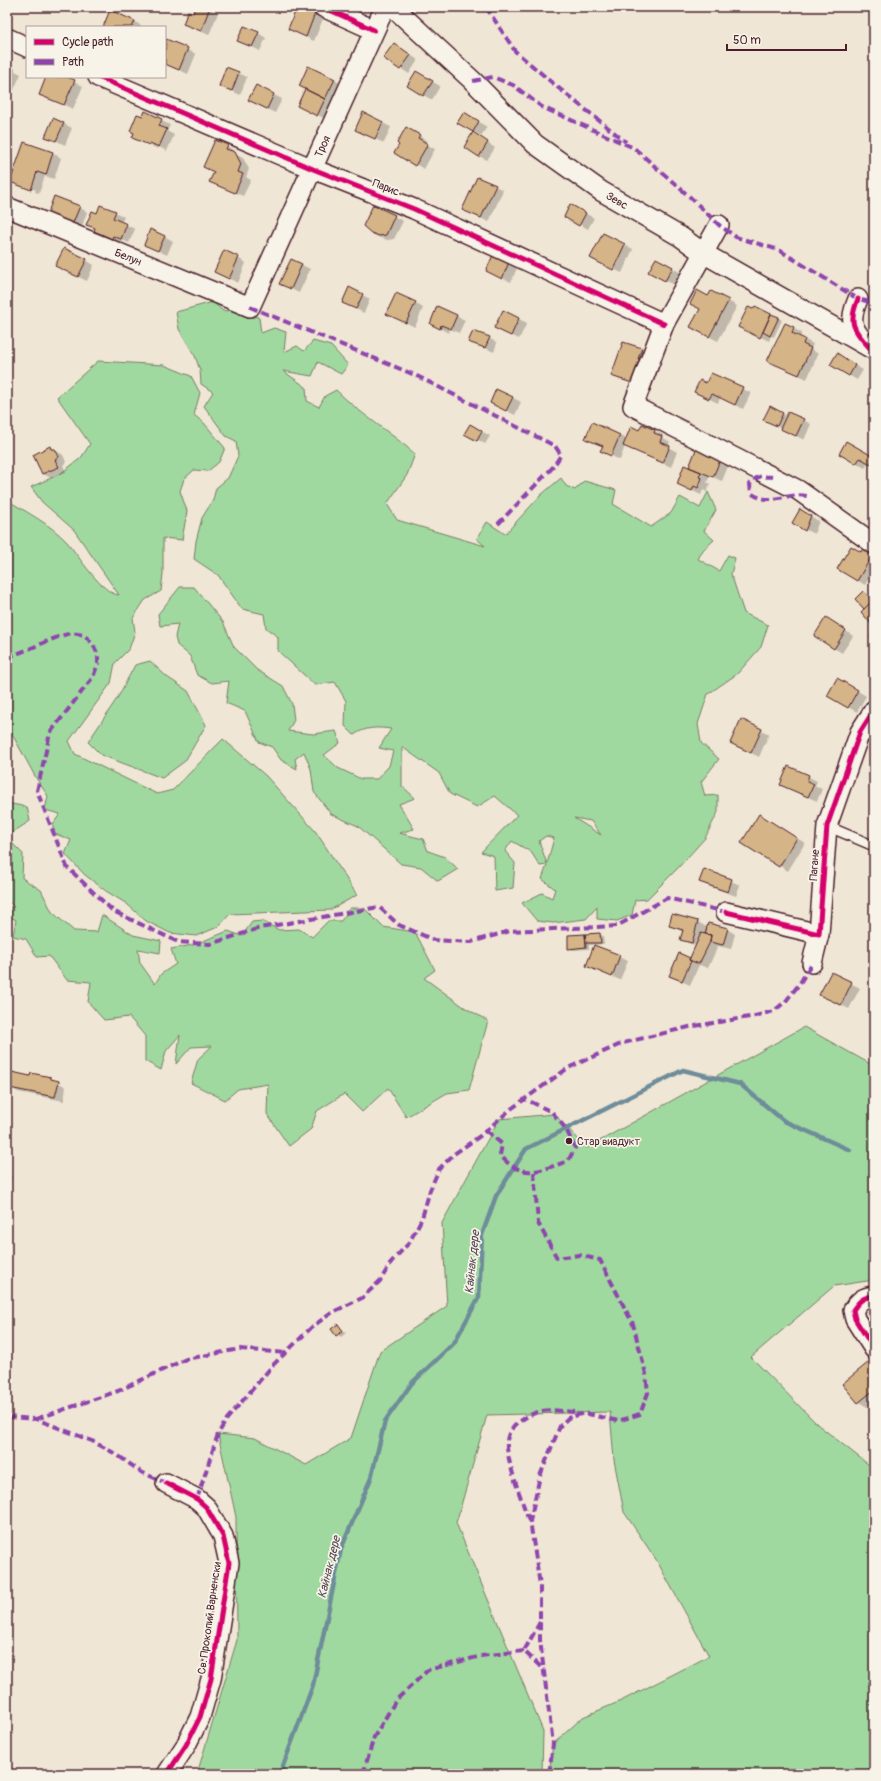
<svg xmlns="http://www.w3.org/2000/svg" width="881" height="1781" viewBox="0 0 881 1781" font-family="Pangolin,sans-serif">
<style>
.green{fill:#a0d99f;stroke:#757c65;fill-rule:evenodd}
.shadow{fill:#0003}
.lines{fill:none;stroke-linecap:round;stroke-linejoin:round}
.stream{stroke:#6e8c9a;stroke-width:4.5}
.building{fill:#d5b488;stroke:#4a1f2b}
.service-casing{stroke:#4a1f2b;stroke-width:12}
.minor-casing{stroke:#4a1f2b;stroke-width:22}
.service{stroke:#f7f3e8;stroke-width:9}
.minor{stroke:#f7f3e8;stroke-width:19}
.quiet{stroke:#8e44ad;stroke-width:4;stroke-dasharray:8 4;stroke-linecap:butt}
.cycleway-casing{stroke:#f7f3e8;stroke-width:8}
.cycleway{stroke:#d6006c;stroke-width:5}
.poi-dot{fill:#4a1f2b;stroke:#f7f3e8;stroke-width:1.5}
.labels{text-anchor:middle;stroke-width:3.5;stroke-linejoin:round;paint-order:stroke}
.street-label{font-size:11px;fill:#4a1f2b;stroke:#f7f3e8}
.poi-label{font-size:11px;fill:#4a1f2b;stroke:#f7f3e8;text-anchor:start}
.water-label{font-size:12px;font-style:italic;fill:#594c59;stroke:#f7f3e8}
</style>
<rect width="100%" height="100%" fill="#f0e6d5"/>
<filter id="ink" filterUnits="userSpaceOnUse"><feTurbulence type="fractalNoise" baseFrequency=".025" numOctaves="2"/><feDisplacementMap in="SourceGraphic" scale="8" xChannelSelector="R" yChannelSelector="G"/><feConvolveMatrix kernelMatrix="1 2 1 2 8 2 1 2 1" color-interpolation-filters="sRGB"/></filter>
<g filter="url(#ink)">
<path class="green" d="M213 302 223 311 243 309 259 318 261 333 274 328 286 332 284 352 297 346 304 351 313 341 331 346 348 365 341 374 318 362 312 376 283 371 306 387 307 401 319 407 325 396 336 390C360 414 389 431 415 454L407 475 387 504 397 520 485 546 477 539 487 522 505 534 541 495 561 478 566 486 575 490 584 481 616 490 613 504 651 527 671 513 680 497 700 508 708 492 716 510 704 531 714 540 703 550 698 559 719 571 728 555 735 558 731 574 744 613 768 625 761 647 737 674 708 694 698 724 701 743 719 759 701 782 705 796 718 795V812L705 838 677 869 647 899 635 900 632 915 617 921 597 919V907L586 919 553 923 537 921 522 903 542 893 552 898 555 889 542 879 547 865 540 866 531 852 512 841 505 851 515 863 513 888 495 891 494 856 481 852 517 815 495 796 477 807 450 794 439 773 402 747V786L415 798 399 804 414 829 399 833 423 839 428 851 445 857 458 869 438 881 421 867 401 864 358 826 331 814 314 792 311 769 304 752 295 759 297 769 281 760 272 747 259 742 245 711 226 703 229 681 212 683 197 675 190 656 177 645 175 637 178 624 160 626 158 614 180 587H194L223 622 234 647 257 670 283 686 292 704 294 720 288 731 313 734 336 731 340 743 324 755 338 768 361 779H377L389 766 393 751 379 748 391 729C377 727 365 727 354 735L345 726 346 701 335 682 315 685 278 651V637L266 628 264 614 242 609 218 575 194 559 196 541 202 518 213 500 216 488 228 478 238 456 236 441 226 436 204 406 213 392 201 384 200 370 195 356 179 329 176 312ZM574 818 591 821 601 835ZM546 836 554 838 547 864 539 841Z
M98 361 164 365 191 376 200 393 194 415 204 423 225 448 219 462 208 471 194 470 184 479 180 491 187 511 182 540 163 538V574L161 591 145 600 133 618 135 632 129 649 115 663 111 683 69 741 75 754 157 794 173 790 223 739 266 776 316 832 357 895 330 910 230 914 218 927 196 936 170 933 146 921 127 904 106 891 85 875 65 854 71 840 53 833V824L60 814 45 810 48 796 36 778 11 732 7 735V500C28 513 50 524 67 542 78 555 102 594 119 595L74 530 42 502 31 487 60 474 81 458 90 444 57 397Z
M150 661 167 677 188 691 206 725 185 761 162 778 101 755 88 742 118 697 135 665Z
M7 803 27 807 30 821 7 836Z
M7 838 23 854 22 878 41 890 52 912 74 931 97 932 102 915 133 935 161 941 160 953 138 949 140 963 155 984 161 974 176 964 171 949 193 945 228 931 242 936 252 922 262 921 279 930 299 929 312 937 328 921H341L350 908H364L383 927 415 932 435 970 424 978 464 1007 488 1021 469 1090 447 1093 406 1117 388 1088 362 1112 344 1094 317 1111 311 1129 289 1146 267 1114 268 1084 238 1089 225 1100 191 1083 198 1059 212 1046 191 1047 176 1064 180 1035 166 1051 161 1070 145 1061V1036L129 1017 104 1020 88 1002 91 982 67 980 49 956 37 957 26 939 13 936 16 920 7 915V908L14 907 7 900Z
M804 1027 874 1066V1280L834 1286 751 1357 817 1424 874 1469V1774H549L553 1744 583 1717 621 1701 709 1656 657 1561 624 1512 614 1460 610 1412 487 1415 456 1523 543 1731 542 1774H197L237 1640 236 1517 218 1434 255 1438 306 1465 351 1438 380 1351 447 1306 442 1223 499 1119 554 1114 587 1148Z"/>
<path class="shadow" d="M197 7H206L218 13 209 35 184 24 194 14Z
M298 7H312L325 14 314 41 289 29Z
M365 7H371L370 10Z
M135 21 142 27H104Z
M258 33 266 38 260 51 238 40Z
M167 40 196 54 188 74 165 64V44Z
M394 44 418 60 409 74 385 58Z
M7 67 21 74 12 94 7 91Z
M227 68 247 77 240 95 220 85Z
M416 72 440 86 432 100 408 86Z
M47 77H64L83 86 73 109 40 94Z
M334 80 342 84 326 119 306 110Z
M256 86 282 99 275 113 258 104Z
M145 113 170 125 167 131 174 135 167 151 159 147 158 149 133 138Z
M464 113 487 127 481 136 459 122Z
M363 114 391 127 384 143 364 134Z
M64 124 72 128 65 145 47 136Z
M406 128 428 141 426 144 435 149 424 169 396 153Z
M481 138 495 148 487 160 479 156Z
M25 143 53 153 61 158 54 179 45 176 39 193 35 192 36 190 19 184V186L11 182Z
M227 146 235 151 234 153 243 158 249 169 246 177 251 180 243 196 219 186 214 172Z
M495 186 503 190 489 222 472 214Z
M374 206 403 221 394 239 388 240 380 238 371 233Z
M571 206 594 218 588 229 565 216Z
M79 207 87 212 81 229 55 217Z
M115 212 124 217 121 223 135 229 129 243 122 240 121 243 104 236 88 224 98 214Z
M603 234 633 249 622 273 600 263Z
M164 236 173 241 167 255 145 244Z
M494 256 517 268 511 282 495 275Z
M238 258 246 263 238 283 224 276Z
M657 259 681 273 674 285 650 271Z
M86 260 94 265 87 281 64 270Z
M302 265 310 269 299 293 281 284Z
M712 292 737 306 718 341 700 332 709 297Z
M362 295 370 299 364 313 343 303Z
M415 303 423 308 415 327 396 318Z
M503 311 527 323 519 339 504 332Z
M772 315 782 320 774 337 771 336 769 341 748 331 767 320 769 321Z
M457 316 465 320 459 333 450 329 449 333 431 324Z
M785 324 802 333 800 337 813 344 811 349 818 354 807 379 777 365Z
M489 338 497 343 494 352 470 341Z
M641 349 649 354 641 387 612 375Z
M837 355 863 370 857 380 831 365Z
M711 374 751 393 743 409 720 398 718 403 695 392 706 384Z
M513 398 521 402 515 415 491 403Z
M770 408 787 416 803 420 811 424 804 440 764 419Z
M471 425 490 436 485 444 466 433Z
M642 425 663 435 662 437 670 442 668 447 677 452 671 467 625 446 620 460 601 451 603 447 586 438 620 436 626 439 640 431Z
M50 447 63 455 66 462 63 465 66 472 51 478 43 474 35 456Z
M698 449 729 464 722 481 710 476 707 482 710 484 707 492 703 490 701 495 678 484 689 468Z
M840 454 874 458V465L869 462 865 468Z
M800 511 819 521 814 534 793 523Z
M863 550 874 556V570L865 585 839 569 861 553Z
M835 623 853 636 842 653 834 648Z
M838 679 866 696 857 712 828 696Z
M761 730 769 734 759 757 739 747Z
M788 767 817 781 815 786 822 789 817 801 789 789Z
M767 820 805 843 788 871 780 866Z
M705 870 740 885 736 896 708 886 700 881Z
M698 922 708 928 727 929 735 934 731 949 718 946 708 968 699 965 690 985 670 976 690 959 696 946 681 940 683 932 670 926Z
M600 934 603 936 604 944 589 945V949L573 950 569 948V936Z
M595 947 628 961 620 980 587 966Z
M831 973 860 988 849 1009 829 999Z
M31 1077 51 1078 66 1087 64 1101 18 1092 10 1087Z
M7 1173 12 1176 9 1190H7Z
M338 1325 346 1333 341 1337 332 1329Z
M869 1363 874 1366V1401L867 1407 859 1402 844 1384Z"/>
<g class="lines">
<path class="stream" d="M280 1774 313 1685 341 1549 371 1478 385 1421 412 1383 454 1343 479 1297 482 1235 496 1196 526 1149 683 1070 740 1084 784 1121 850 1150"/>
</g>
<path class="building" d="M195 7H210L201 31 183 24 188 11 193 13Z
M297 7 317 8 306 37 288 29Z
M110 10 135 21 132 27H103Z
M244 26 259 32 252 47 237 41Z
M166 39 188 48 179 70 165 64Z
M394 43 411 55 400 70 383 58Z
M7 66 14 69 7 83Z
M308 66 335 79 325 99 299 86Z
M226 67 239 72 232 91 219 86Z
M416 71 433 81 423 96 407 86Z
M46 77H67L75 80 64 105 39 95Z
M256 85 274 94 267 109 248 100Z
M305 89 325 99 317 116 297 106Z
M145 111 162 119 159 126 167 129 159 147 150 143 149 145 132 138 134 133 130 131 137 114 143 116Z
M363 112 383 122 375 139 355 130Z
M464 112 479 121 473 132 457 123Z
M53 118 64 123 56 141 45 137Z
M406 127 420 135 418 138 428 144 415 166 394 153 399 145 397 143Z
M473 132 488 142 479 157 464 147Z
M215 140 228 145 226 149 235 152 241 164 238 172 243 174 235 193 209 182 214 172 203 167Z
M24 142 53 152 46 175 37 172 31 190 10 182Z
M477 177 496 185 481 218 462 210Z
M54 196 80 206 72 225 47 215Z
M570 204 586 213 579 226 564 217Z
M100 205 116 211 113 218 127 224 121 239 113 236 112 239 94 231 95 228 86 225 92 211 97 213Z
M373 205 395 215 386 235 379 236 371 233 363 226Z
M150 229 165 236 158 251 144 245Z
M603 233 625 244 613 270 590 258Z
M64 248 87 259 78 277 55 266Z
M224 250 239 257 229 279 214 272Z
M493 255 509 262 502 279 486 271Z
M656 258 673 267 665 281 648 272Z
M291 259 302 264 291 289 279 284Z
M349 287 363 294 356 309 342 303Z
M697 290 708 296 711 291 729 300 709 337 690 327 700 309 690 304Z
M396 293 416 302 406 323 386 314Z
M437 306 457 315 451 329 441 325 440 329 430 324Z
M755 306 771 314 760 338 738 327 748 307 753 309Z
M503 310 519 318 511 336 494 328Z
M771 314 779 317 770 336 763 332Z
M785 323 794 327 792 333 805 339 803 344 811 348 799 375 767 361Z
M473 331 490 337 485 348 468 342Z
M623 342 642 348 638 359 641 360 632 383 611 376Z
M837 353 855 365 849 376 830 365Z
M711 373 743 387 735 405 712 394 709 399 694 392 700 380 706 383Z
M496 389 513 397 506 411 490 403Z
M770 406 783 413 777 426 763 420Z
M788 412 804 419 796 436 780 429Z
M592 422 620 435 611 456 600 451 603 446 585 439Z
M470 424 482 431 477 441 464 434Z
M642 424 655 430 654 433 662 436 660 442 670 446 663 463 623 446 631 426 639 430Z
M846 441 874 457V466L860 458 856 464 839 454Z
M50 446 51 449H55L59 457 55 460 59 467 42 474 33 455Z
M697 447 721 458 713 477 689 467Z
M684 465 701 472 699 477 702 478 698 488 694 486 692 491 677 484Z
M800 509 811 516 805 531 792 523Z
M851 546 861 552 863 548 873 554 857 581 837 569Z
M863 591 873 600 864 609 855 599Z
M874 599V627L861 612Z
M826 617 846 630 834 649 814 636Z
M874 631V640L870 637Z
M837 678 858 690 848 708 827 696Z
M741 719 762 729 751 753 730 743Z
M788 766 809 775 807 781 814 784 808 797 780 785Z
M759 814 797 838 779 867 741 843Z
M704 869 732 879 728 892 699 882Z
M672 914 698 921 692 943 680 940 683 930 669 926Z
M708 923 728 928 723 945 710 942 711 935 705 934Z
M600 933 601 943H586L585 934Z
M701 933 711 935 710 942 699 964 689 960Z
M585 934 586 947 568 949V935Z
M594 945 620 955 612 977 586 966Z
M679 953 690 958 689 960 691 961 682 981 669 976Z
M831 972 852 982 841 1005 819 995Z
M12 1072 30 1076 31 1073 51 1077V1079L59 1081 55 1097 9 1088Z
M338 1324 343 1331 336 1336 331 1329Z
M869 1362 874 1369V1390L858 1403 842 1384Z"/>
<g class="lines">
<defs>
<path id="service" d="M860 732 874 738
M827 826 874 846"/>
<g id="minor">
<path d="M323 7 374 30"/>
<path id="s1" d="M393 7 473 81 535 144 601 191 681 237 703 253 874 350"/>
<path d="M7 38 27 47"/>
<path d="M98 77 313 169 414 209 664 324"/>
<path id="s2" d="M7 207 250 307 385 7"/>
<path d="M719 225 664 324 633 406 798 490 874 544"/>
<path d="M858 299C849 320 851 328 866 344"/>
<path d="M726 912 819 934 827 826 860 732 874 710"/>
<path d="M812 963 819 934"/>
<path d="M874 1296C863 1297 859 1301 853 1310L855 1319 874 1349"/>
<path d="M166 1483 197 1499 206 1507 223 1536 229 1563 211 1679 200 1717 186 1745 167 1774"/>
</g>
</defs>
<use href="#service" class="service-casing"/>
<use href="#minor" class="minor-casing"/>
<use href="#service" class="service"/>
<use href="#minor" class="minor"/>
<path class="quiet" d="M486 7 515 51 556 86 626 142
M473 81 493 77 513 85 542 107 634 148 690 197 719 225 736 237 779 250 858 299 874 303
M250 307 415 375 555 446 561 455 553 467 498 524
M773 477C762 476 757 475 750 484L751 493C770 507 785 492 807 496
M7 658 60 636 72 633 84 635 93 644 98 655V664L93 677 50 733 37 791 67 867 113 911 178 942 210 944 260 928 379 907 399 925 434 940 471 942 510 931 617 926 667 898 726 912
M486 1131 502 1144 500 1155C522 1181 541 1170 568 1161L575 1148 566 1129 552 1112 525 1099
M534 1172 538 1223 557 1258 579 1255 600 1260 633 1324 646 1374 648 1393 640 1414 618 1421 584 1413 568 1418 560 1426 540 1476 530 1521 540 1585V1640L553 1744 549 1774
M7 1417 36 1419 92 1441 116 1454 141 1472 166 1483
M36 1419 118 1391 186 1359 240 1349 286 1353
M197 1499 218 1434 227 1419 273 1365 313 1326 333 1312 362 1298 380 1281 392 1261 409 1243 422 1218 430 1190 439 1169 454 1154 480 1136 511 1109 568 1068 623 1043 689 1027 755 1016 774 1011 786 1001 800 983 812 963
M529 1521C523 1503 505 1458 507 1441 508 1426 528 1414 542 1411 553 1409 567 1412 578 1412
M540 1622 524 1651 544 1670
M363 1774 374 1737 396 1700 428 1670 481 1656 524 1651"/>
<defs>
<path id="cycleway" d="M323 7 374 30
M98 77 313 169 414 209 664 324
M858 299C848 322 853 330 869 347
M726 912 819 934 827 826 860 732 874 710
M874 1296C863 1297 859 1301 853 1310L855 1319 874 1349
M166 1483 197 1499 206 1507 223 1536 229 1563 211 1679 200 1717 186 1745 167 1774"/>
</defs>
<use href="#cycleway" class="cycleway-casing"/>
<use href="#cycleway" class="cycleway"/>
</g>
</g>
<circle class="poi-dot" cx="569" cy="1141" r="4"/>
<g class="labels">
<g class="street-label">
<text dy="4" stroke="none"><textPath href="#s2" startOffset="439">Троя</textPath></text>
<text transform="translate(386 187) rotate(21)" y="4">Парис</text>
<text dy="4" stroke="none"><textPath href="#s1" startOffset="297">Зевс</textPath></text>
<text dy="4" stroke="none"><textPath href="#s2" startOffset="131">Белун</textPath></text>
<text transform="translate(814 865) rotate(-86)" y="4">Пагане</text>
<text transform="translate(209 1618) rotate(-82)" y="4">Св. Прокопий Варненски</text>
</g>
<g class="poi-label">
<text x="577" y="1145">Стар виадукт</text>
</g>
<g class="water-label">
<text transform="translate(472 1262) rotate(-84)" y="4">Кайнак дере</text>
<text transform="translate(329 1567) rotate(-76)" y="4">Кайнак дере</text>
</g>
</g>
<rect width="881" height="1781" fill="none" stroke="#f7f3e8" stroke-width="24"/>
<rect x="12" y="12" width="857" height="1757" fill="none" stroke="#4a1f2b" stroke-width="1.5" filter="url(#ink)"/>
<rect x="26" y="26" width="140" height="52" fill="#f7f3e8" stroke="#b29e9c"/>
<rect x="34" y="39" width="20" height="6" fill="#d6006c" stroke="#b29e9c"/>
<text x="62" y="46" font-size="12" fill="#4a1f2b">Cycle path</text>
<rect x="34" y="59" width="20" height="6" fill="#8e44ad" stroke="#b29e9c"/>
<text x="62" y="66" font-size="12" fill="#4a1f2b">Path</text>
<path d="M727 44v6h119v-6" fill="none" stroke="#4a1f2b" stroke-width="2"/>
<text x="733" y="44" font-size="12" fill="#4a1f2b" stroke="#f7f3e8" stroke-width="3" paint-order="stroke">50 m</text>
</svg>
